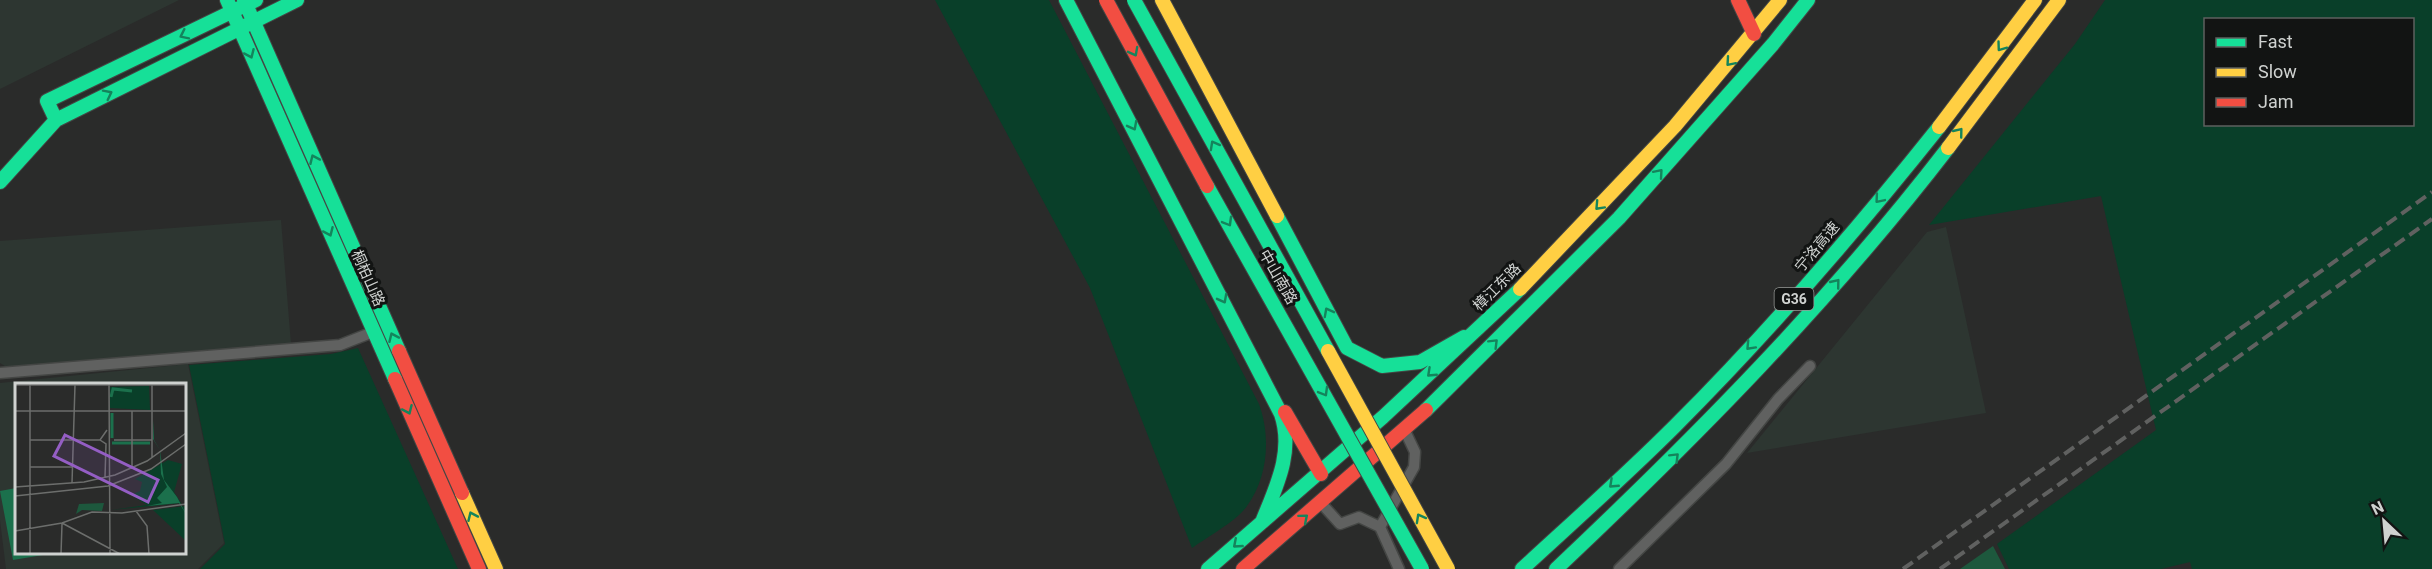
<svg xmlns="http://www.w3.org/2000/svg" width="2432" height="569" viewBox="0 0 2432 569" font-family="Roboto,'Noto Sans SC',sans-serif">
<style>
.built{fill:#2d3631;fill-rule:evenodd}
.green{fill:#093f29;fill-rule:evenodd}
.forest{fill:#1d583d}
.water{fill:#1b704c}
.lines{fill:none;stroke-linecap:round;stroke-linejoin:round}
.street-casing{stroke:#444644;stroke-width:13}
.fast-casing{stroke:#444644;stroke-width:16}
.slow-casing{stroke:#444644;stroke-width:16}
.jam-casing{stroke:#444644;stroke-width:16}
.street{stroke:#606160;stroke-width:10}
.fast{stroke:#16e098;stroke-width:14}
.slow{stroke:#ffcf43;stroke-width:14}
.jam{stroke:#f24e42;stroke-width:14}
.rail{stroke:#606160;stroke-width:4;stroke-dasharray:12 6;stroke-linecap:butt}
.fast-bridge-casing{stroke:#444644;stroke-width:16;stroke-linecap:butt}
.slow-bridge-casing{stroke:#444644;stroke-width:16;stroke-linecap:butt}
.jam-bridge-casing{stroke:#444644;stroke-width:16;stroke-linecap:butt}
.fast-bridge{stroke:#16e098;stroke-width:14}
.slow-bridge{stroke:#ffcf43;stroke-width:14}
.jam-bridge{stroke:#f24e42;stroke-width:14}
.oneway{stroke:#14845c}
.labels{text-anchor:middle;stroke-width:6;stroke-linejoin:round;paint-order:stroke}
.shield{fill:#121413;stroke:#969997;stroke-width:1.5}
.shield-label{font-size:14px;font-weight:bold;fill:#cfd2d0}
.street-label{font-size:15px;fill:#cfd2d0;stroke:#121413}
.inset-river{fill:none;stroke:#1b704c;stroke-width:3}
.inset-road{fill:none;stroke:#6c6e6c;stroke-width:1.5}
.view{fill:#945ec4;fill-opacity:0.15;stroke:#945ec4;stroke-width:3}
.inset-edge{fill:none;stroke:#cfd2d0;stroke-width:3}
</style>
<rect width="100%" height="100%" fill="#2a2b2a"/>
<path class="built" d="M0 0H179L0 89Z
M281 220 291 344 8 368 0 363V241Z
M1946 227 1986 413 1747 453 1927 232Z
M188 364 224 543 198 569H6L0 520V383ZM16 384H184V552H16Z"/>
<path class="green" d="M935 0H1049L1259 404C1271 437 1268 477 1247 506 1238 520 1206 538 1192 548L1090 288Z
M2105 0H2432V569H2192L2190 562 2161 569H2009L1997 544 2156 430 2101 196 1929 225 2075 44ZM2206 20H2412V124H2206Z
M358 348 458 569H200L225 544 189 365 331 354Z"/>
<path class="forest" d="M1993 546 2005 569H1960Z"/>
<path class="water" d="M16 488V552L55 553 13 560 0 491Z"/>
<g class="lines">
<defs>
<path id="street" d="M0 373 340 345 373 332
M1321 503 1340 524 1359 517 1380 527 1414 467 1415 452 1405 431
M1380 527 1399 569
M1619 569 1726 464 1778 399 1810 366"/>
<path id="fast" d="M227 0 395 379
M244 0 399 351
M1066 0 1281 414C1294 452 1276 487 1262 522
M56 120 47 101 256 0
M0 182 56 120 297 0
M1277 216 1347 348 1382 366 1420 362 1464 337
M1426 410 1619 218 1773 44 1808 0
M1208 569 1383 417 1520 289
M1522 569C1573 522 1625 476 1675 426 1769 332 1856 231 1939 127
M1556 569C1696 437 1830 301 1948 148"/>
<path id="slow" d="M1162 0 1277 216
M1939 127 2035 0
M1948 148 2059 0
M1520 289 1675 126 1780 0
M462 493 496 569"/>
<path id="jam" d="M1738 0 1754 34
M399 351 462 493
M395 379 479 569
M1285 412 1321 474
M1243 569 1426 410"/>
</defs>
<use href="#street" class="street-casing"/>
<use href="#fast" class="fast-casing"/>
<use href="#slow" class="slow-casing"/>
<use href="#jam" class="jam-casing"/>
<use href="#street" class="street"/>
<use href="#fast" class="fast"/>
<use href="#slow" class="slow"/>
<use href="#jam" class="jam"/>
<path class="rail" d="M1903 569 2432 192
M1940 569 2432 219"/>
<defs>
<path id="fast-bridge" d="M1134 0 1328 351
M1207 186 1422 569"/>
<path id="slow-bridge" d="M1328 351 1448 569"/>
<path id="jam-bridge" d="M1106 0 1207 186"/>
</defs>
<use href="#fast-bridge" class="fast-bridge-casing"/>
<use href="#slow-bridge" class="slow-bridge-casing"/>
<use href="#jam-bridge" class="jam-bridge-casing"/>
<use href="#fast-bridge" class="fast-bridge"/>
<use href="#slow-bridge" class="slow-bridge"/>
<use href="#jam-bridge" class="jam-bridge"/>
</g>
<defs><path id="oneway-chevron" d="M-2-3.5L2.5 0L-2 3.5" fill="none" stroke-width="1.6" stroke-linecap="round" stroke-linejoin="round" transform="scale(1.5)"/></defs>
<g class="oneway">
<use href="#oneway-chevron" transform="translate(184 35) rotate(154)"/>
<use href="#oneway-chevron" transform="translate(2001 47) rotate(126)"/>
<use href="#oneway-chevron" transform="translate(1134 52) rotate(62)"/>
<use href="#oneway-chevron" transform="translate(250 54) rotate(66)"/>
<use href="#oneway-chevron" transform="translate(1730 62) rotate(131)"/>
<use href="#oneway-chevron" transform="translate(108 94) rotate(-27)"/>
<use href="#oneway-chevron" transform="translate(1133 126) rotate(62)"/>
<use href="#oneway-chevron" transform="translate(1959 132) rotate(-51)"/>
<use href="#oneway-chevron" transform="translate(1214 145) rotate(-119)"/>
<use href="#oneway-chevron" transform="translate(314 159) rotate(-114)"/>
<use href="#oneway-chevron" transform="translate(1659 173) rotate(-49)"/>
<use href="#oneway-chevron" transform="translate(1879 199) rotate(130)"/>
<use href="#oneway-chevron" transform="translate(1599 206) rotate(133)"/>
<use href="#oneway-chevron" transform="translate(1228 222) rotate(60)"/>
<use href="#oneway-chevron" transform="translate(329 232) rotate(66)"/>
<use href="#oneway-chevron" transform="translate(1836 283) rotate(-51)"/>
<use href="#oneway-chevron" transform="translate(1223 299) rotate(62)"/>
<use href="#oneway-chevron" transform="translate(1328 312) rotate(-118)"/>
<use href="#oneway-chevron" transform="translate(393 337) rotate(-114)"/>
<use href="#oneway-chevron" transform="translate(1494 343) rotate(-45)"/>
<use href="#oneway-chevron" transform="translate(1750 346) rotate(133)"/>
<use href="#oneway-chevron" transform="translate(1431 373) rotate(137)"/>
<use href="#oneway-chevron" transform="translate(1324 392) rotate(60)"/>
<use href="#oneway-chevron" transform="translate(408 410) rotate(66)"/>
<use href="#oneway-chevron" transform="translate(1675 457) rotate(-45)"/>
<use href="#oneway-chevron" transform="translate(1613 484) rotate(137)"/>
<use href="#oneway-chevron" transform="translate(472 516) rotate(-114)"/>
<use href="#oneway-chevron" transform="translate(1304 518) rotate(-40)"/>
<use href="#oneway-chevron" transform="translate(1420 518) rotate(-119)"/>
<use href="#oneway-chevron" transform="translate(1237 544) rotate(139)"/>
</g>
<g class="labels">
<rect class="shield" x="1774.5" y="288" width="39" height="22" rx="4.5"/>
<g class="shield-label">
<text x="1794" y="304">G36</text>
</g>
<g class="street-label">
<text transform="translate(1817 247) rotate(-50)" y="5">宁洛高速</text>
<text transform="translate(1278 277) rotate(60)" y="5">中山南路</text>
<text transform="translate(368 278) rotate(66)" y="5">桐柏山路</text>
<text transform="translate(1497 287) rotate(-45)" y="5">樟江东路</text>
</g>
</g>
<g transform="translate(15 383)">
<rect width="171" height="171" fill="#2a2b2a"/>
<path d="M134 3 135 27 95 25V4ZM153 77 167 81 159 109 166 120 96 127 132 122 116 112 125 108 127 99 120 96ZM171 123V158L138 127Z" fill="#093f29"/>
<path d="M89 120 87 128 67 127 61 131 64 121Z" fill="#1d583d"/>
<path d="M138 37 139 57 145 67 149 97 162 114 171 131 164 120 132 123 147 120 142 115 152 104 146 91 145 67 138 56Z" fill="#1b704c"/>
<path class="inset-river" d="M96 14 98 6 117 8M97 30V55M97 60H135"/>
<path class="inset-road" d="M94 0 95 171M0 2H171M137 2V74M0 28H171M15 57H85L92 47M85 57 91 61 90 94M99 57H137M15 84H58M117 86V28M57 100 60 2M0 104 69 99 100 92 132 78 171 50M0 113 93 103 136 86 171 61M121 128 132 143 134 171M47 140 105 171M0 148 47 140 77 129 107 130 171 121M15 171V0M46 171 47 141"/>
<path class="view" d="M50 52 143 97 133 119 39 73Z"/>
<rect width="171" height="171" class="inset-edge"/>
</g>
<rect x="2204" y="18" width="210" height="108" fill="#121413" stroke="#5e605f" stroke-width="1.5"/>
<rect x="2216" y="38" width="30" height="9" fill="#16e098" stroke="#5e605f" stroke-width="1.5"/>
<text x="2258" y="48" font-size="18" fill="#cfd2d0">Fast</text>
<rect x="2216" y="68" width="30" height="9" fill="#ffcf43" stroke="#5e605f" stroke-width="1.5"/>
<text x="2258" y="78" font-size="18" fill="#cfd2d0">Slow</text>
<rect x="2216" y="98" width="30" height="9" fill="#f24e42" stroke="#5e605f" stroke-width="1.5"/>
<text x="2258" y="108" font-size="18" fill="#cfd2d0">Jam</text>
<g transform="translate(2384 521) rotate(334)" stroke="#121413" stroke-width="4.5" paint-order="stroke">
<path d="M0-4.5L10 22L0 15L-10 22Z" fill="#cfd2d0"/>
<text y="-9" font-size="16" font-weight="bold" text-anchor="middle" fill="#cfd2d0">N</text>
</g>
</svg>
